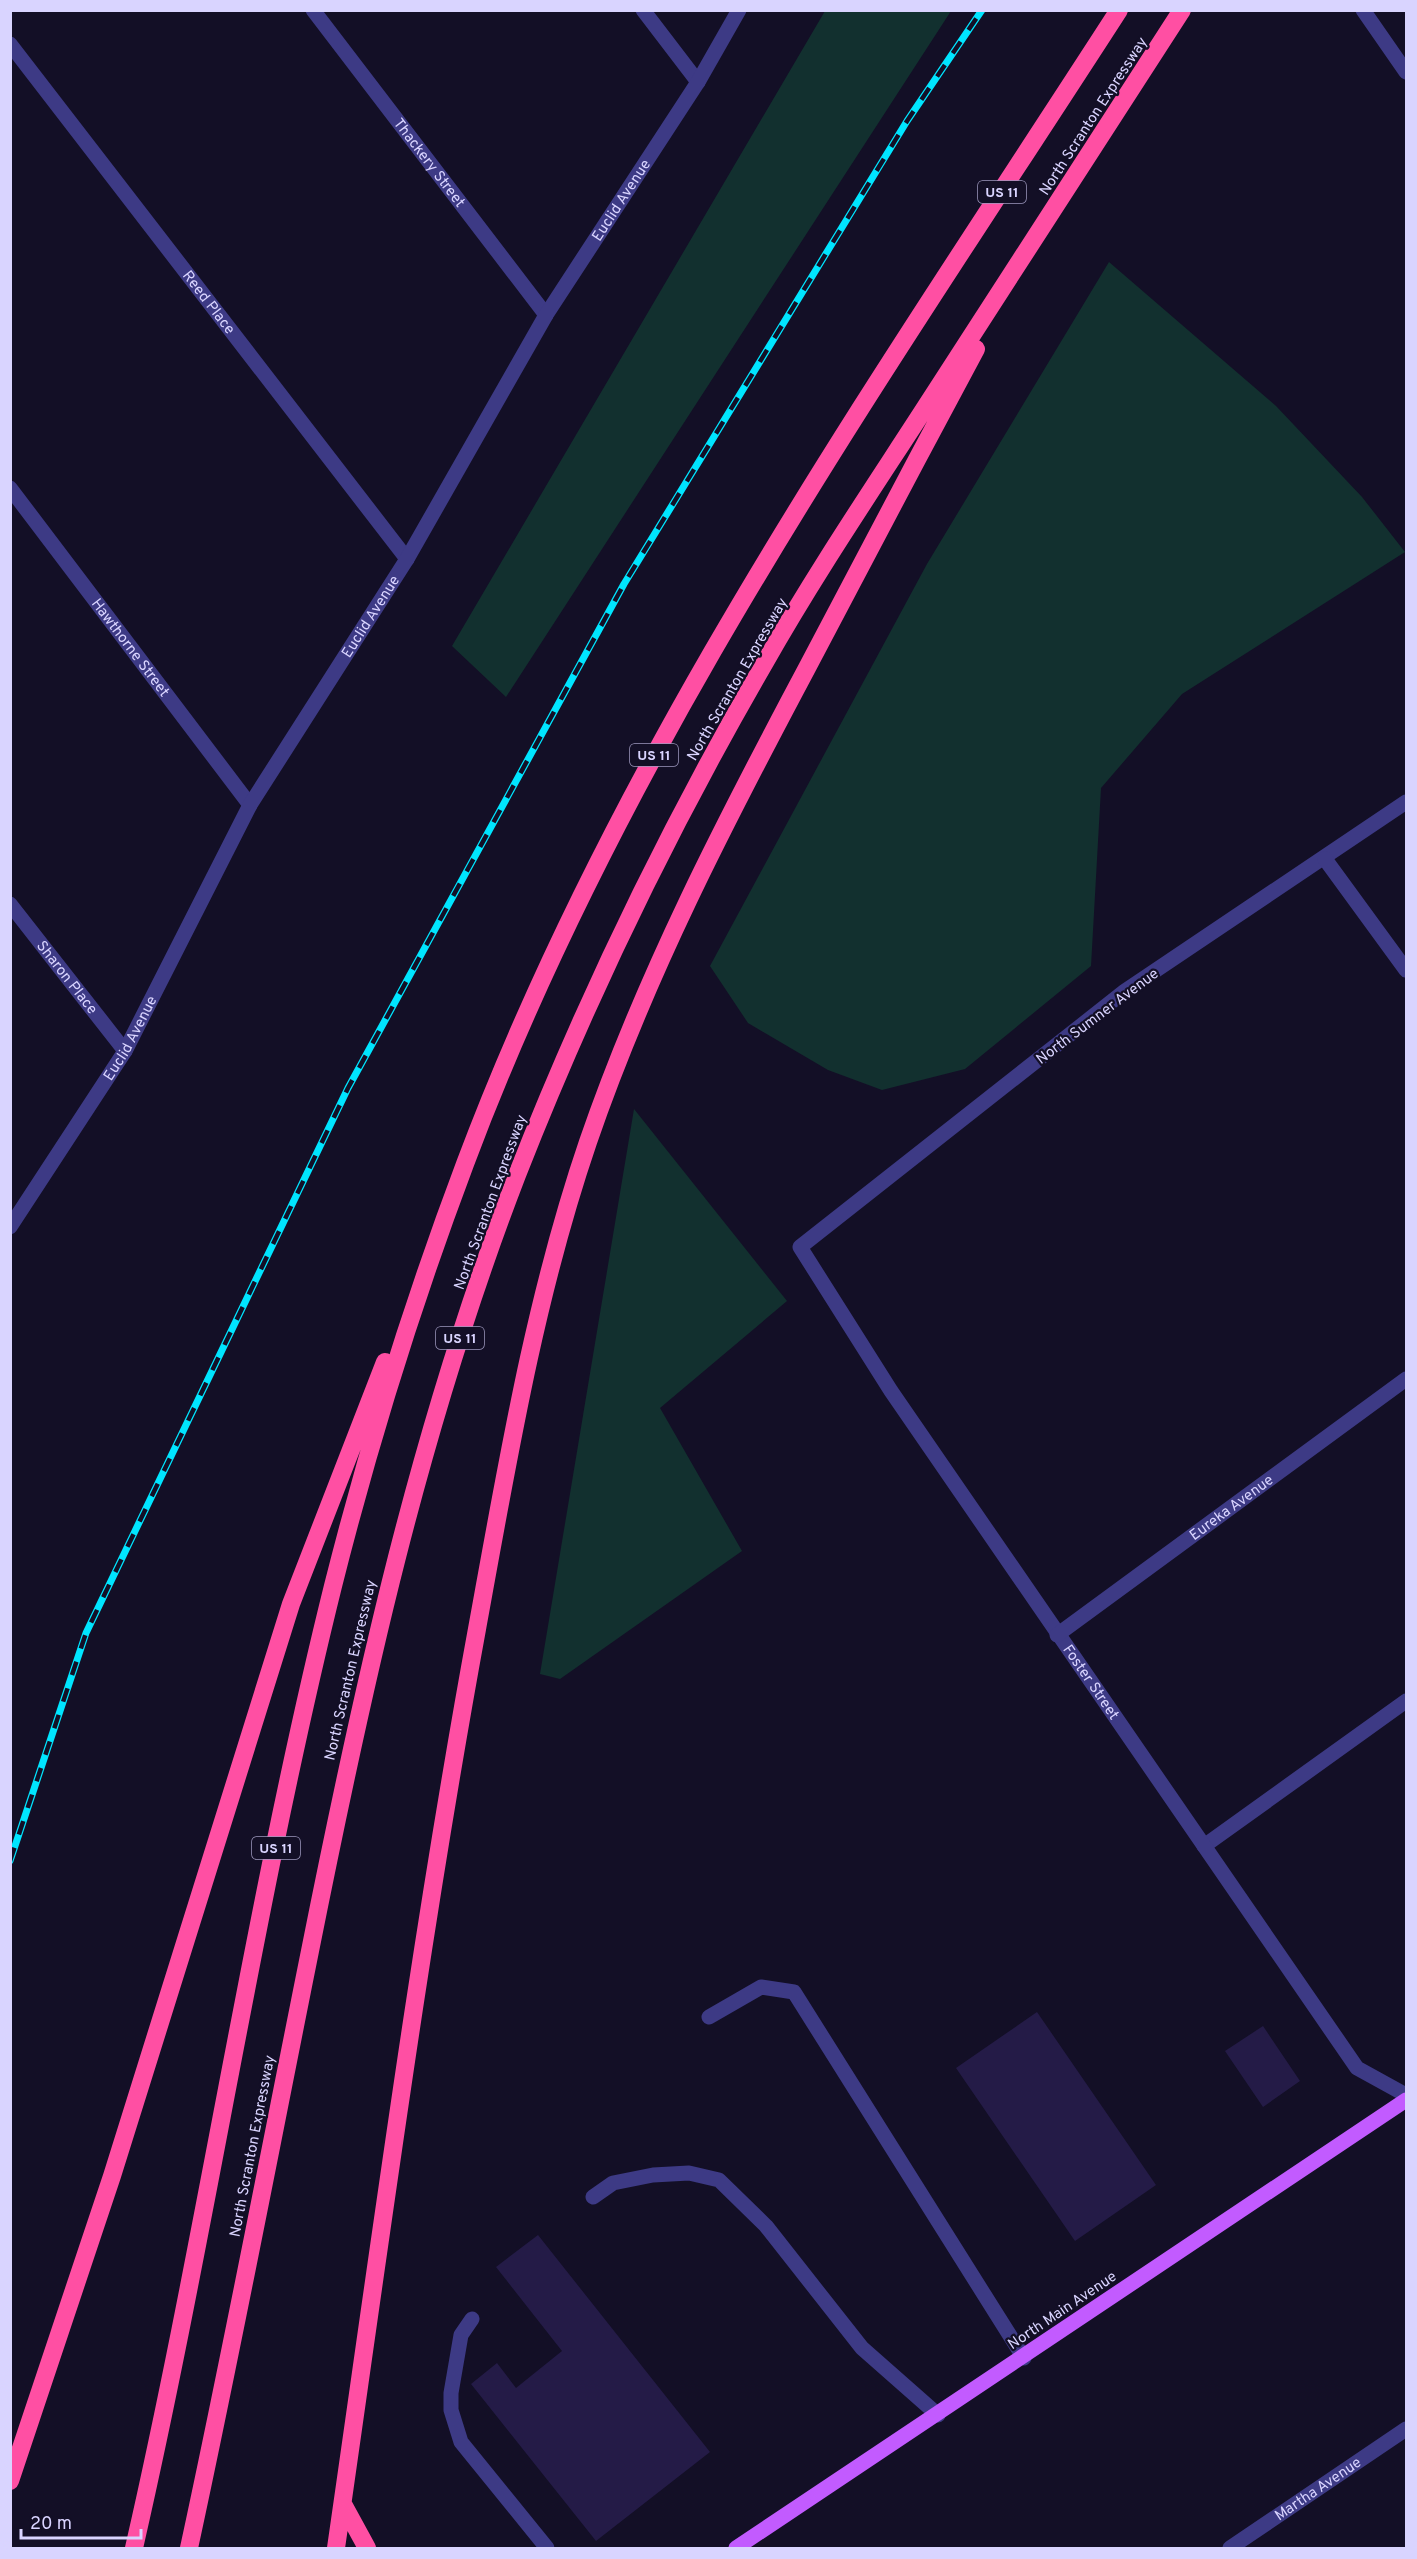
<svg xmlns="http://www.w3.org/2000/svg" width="1417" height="2559" viewBox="0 0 1417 2559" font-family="Overpass,sans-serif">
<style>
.green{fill:#12302f}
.building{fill:#241b47}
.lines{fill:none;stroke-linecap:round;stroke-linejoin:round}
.service{stroke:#3d3a85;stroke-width:15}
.minor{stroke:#3d3a85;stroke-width:15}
.primary{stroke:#c25bff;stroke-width:15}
.motorway{stroke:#ff4fa3;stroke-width:18}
.rail-casing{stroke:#00e5ff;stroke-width:7}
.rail{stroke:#130f26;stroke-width:4.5;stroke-dasharray:14;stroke-linecap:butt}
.labels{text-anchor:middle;stroke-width:4.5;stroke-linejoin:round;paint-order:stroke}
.shield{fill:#130f26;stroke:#9e99be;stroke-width:1.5}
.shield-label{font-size:14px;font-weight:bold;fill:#d9d4ff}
.street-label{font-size:15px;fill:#d9d4ff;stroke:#130f26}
</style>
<rect width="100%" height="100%" fill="#130f26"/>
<path class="green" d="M825 11H951L506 697 452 646Z
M1109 262 1276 406 1362 497 1405 552 1182 694 1101 788 1091 966 965 1069 882 1090 828 1070 748 1023 710 966 927 564Z
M634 1109 787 1301 660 1408 742 1551 560 1679 540 1674Z"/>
<path class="building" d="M1037 2012 1156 2185 1075 2241 956 2068Z
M1263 2026 1300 2081 1263 2107 1225 2051Z
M538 2235 710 2452 596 2541 471 2384 497 2363 516 2388 562 2351 496 2267Z"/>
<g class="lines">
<g class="service">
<path d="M643 10 698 82"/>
<path id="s1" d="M10 44 407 559"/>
<path id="s2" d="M10 904 125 1051"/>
<path d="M1204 1846 1406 1701"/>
<path d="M709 2017 761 1987 794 1992 1024 2358"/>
<path d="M593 2197 613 2183 653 2175 689 2173 719 2180 766 2226 862 2348 938 2415"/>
<path d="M472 2319 461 2335 451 2393V2410L461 2442 547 2548"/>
<path id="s3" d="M1230 2548 1406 2429"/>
</g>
<g class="minor">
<path id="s4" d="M313 10 546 315"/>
<path d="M1363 10 1406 72"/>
<path id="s5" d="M10 488 250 805"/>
<path id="s6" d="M1406 802 1125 991 800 1247 891 1391 1357 2068 1406 2095"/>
<path d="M1325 859 1406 970"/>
<path id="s7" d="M10 1227 125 1051 250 805 407 559 546 315 698 82 739 10"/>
<path id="s8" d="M1057 1635 1406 1379"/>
</g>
<path class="primary" d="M736 2548 1406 2100"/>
<path class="motorway" d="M10 2481 112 2176 291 1604 385 1362
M343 2504 367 2548
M134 2548C207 2229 254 1904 333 1586 369 1443 413 1302 465 1164 621 747 879 382 1119 10
M189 2548C232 2350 270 2150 310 1951 363 1685 419 1429 517 1175 586 999 669 828 764 664 816 572 876 484 934 394 1017 267 1100 139 1182 10
M336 2548C380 2242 421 1934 477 1629 507 1465 534 1300 588 1142 645 976 725 822 807 668 863 561 919 455 976 349"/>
<defs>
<path id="rail" d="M10 1861 86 1633 348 1088 624 584 907 121 982 10"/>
</defs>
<use href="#rail" class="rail-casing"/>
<use href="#rail" class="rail"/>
</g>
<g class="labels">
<g class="shield">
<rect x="978" y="181" width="48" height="22" rx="4.5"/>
<rect x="630" y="744" width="48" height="22" rx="4.5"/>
<rect x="436" y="1327" width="48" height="22" rx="4.5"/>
<rect x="252" y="1837" width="48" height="22" rx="4.5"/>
</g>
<g class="shield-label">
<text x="1002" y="197">US 11</text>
<text x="654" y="760">US 11</text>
<text x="460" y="1343">US 11</text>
<text x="276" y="1853">US 11</text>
</g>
<g class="street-label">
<text transform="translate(1093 116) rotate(-57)" y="5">North Scranton Expressway</text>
<text dy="5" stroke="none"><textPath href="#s4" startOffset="192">Thackery Street</textPath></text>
<text dy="5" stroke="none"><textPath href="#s7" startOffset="1196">Euclid Avenue</textPath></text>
<text dy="5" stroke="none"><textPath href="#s1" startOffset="326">Reed Place</textPath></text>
<text dy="5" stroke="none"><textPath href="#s7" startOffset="710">Euclid Avenue</textPath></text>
<text dy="5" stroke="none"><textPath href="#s5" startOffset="200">Hawthorne Street</textPath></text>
<text transform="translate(737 679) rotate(-60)" y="5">North Scranton Expressway</text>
<text dy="5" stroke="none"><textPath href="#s2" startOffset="93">Sharon Place</textPath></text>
<text transform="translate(1097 1016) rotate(-37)" y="5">North Sumner Avenue</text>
<text dy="5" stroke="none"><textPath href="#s7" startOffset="224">Euclid Avenue</textPath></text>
<text transform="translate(490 1202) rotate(-70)" y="5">North Scranton Expressway</text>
<text dy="5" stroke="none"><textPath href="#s8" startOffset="216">Eureka Avenue</textPath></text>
<text transform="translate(350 1670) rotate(-77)" y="5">North Scranton Expressway</text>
<text dy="5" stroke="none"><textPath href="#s6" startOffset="1276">Foster Street</textPath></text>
<text transform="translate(252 2146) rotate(-79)" y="5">North Scranton Expressway</text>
<text transform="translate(1062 2310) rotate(-34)" y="5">North Main Avenue</text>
<text dy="5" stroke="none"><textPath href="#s3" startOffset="106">Martha Avenue</textPath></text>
</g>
</g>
<rect width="1417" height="2559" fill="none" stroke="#d9d4ff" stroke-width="24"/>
<path d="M21 2529v9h120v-9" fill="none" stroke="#d9d4ff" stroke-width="3"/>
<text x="30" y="2529" font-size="18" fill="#d9d4ff" stroke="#130f26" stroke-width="4.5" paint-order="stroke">20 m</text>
</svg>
